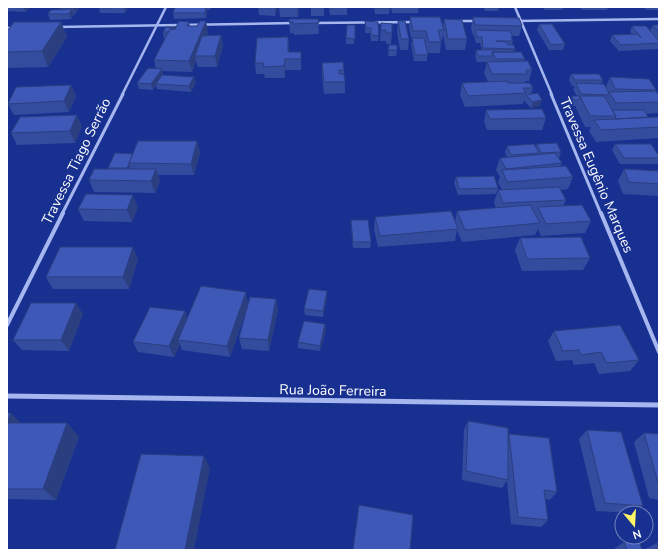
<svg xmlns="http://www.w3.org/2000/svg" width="666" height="557" viewBox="0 0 666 557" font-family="'Nunito Sans',sans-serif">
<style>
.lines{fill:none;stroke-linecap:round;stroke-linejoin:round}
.minor-far3{stroke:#a6b7ef;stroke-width:2.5}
.minor-far2{stroke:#a6b7ef;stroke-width:3}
.minor-far1{stroke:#a6b7ef;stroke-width:4}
.minor{stroke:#a6b7ef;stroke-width:5}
.wall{fill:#344c9d}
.shaded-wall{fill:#2b3e80}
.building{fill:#3d58b7;stroke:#2b3e80}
.labels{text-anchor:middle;stroke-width:3;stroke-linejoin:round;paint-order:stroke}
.street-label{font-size:14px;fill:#fff;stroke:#183191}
</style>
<rect width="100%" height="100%" fill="#183191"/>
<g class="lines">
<path class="minor-far3" d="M515 7 552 95
M457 21H477
M515 21 659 19
M313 23 415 22
M57 27 295 23
M7 28H15
M122 95 166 7"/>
<path class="minor-far2" d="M551 94 601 214
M62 214 123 94"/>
<path class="minor-far1" d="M601 213 659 352
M7 325 63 213"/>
<path class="minor" d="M7 396 659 405"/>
</g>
<path class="wall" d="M7 7H30L26 12 7 11Z
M80 7 75 14H74V15L71 19 50 20 48 14 60 9V8Z
M128 7 125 13H100L99 8Z
M175 7H211L210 10H207V12L206 18 174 19 173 13Z
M258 7H278L275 16 259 15Z
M279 7H299L298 17H280Z
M311 7H324V16H311Z
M329 7H347V15H330Z
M374 7H390L389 14H375Z
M391 7H419L418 13H392Z
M484 7H499L498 11H485Z
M525 7H537V8H526Z
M543 7H564L562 10H544Z
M580 7H608L607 10H582Z
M644 7H659V10H646Z
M410 17 443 28 444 19 467 39 465 50H446L443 34 442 41H441L440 53H427V61H414L411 44 412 41 409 28Z
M473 17 522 26 519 36H512V39L513 41 512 45 515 49V51L525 59 524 61 532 70 529 81H525V83L533 88 531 95 540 106 531 108 524 101 525 100H524L523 104 465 107 460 95 462 83 488 82 484 73 487 62H490H477L475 56 476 50H482L480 43H476L474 35H473L471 28Z
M289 19H318L319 34 294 35V33H290Z
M365 21 379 36 378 41H371L370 33H365Z
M398 21 409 39 408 50H400L397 32Z
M61 22 67 37 48 67 7 68V31Z
M189 22 190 26 208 32 207 35H221L223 46 217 67H198L196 61 192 72 162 71 163 75 196 83 191 92 157 89 156 85 153 90 139 89 137 83 156 69 154 60 166 38H164L163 32 176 28Z
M381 23 392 33 391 44H386V41H380Z
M539 24 565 44 563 50H549L537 30Z
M355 25 354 44H346V38Z
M653 25H659V46L658 49 619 51 610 41 612 35 632 34 630 32 632 26 650 31Z
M389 45 397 50 396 56H388Z
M289 48V52H301V70H285V78H265L264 74H256L255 63Z
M322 63 344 70V74L345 82V93L324 94 322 75Z
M571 74 603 80 601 84 606 87 610 77 656 90 655 91 659 95V111L658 113 646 114 648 117H659V138L596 142 589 131 591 127H585L576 108V106H572L570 102 572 96H577L573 89 575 86H572L569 80Z
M71 85 76 96 69 112 14 115 8 104Z
M486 110 546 118 542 130H487L484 122Z
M82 126 75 143 17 145 11 133Z
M197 141 200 153 194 175H158L160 181 155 193 94 192 89 180 133 154Z
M537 144 561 152 559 158H558L562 163 560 167 573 177 568 189 560 190 566 200 563 206 591 221 585 233 541 236 538 229 535 235 462 242 457 230 455 241 378 247 374 229 375 217 455 222 457 211 496 208 494 202 498 190H502L498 182 500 177 496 170 500 158 507 157 505 152 507 146 536 147Z
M615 144 659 156V160L657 164H620L612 150Z
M624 169 659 171V196L623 194 618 181Z
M456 177 498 188 496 194 458 195 454 183Z
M138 207 132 222 84 221 78 209Z
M351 220 371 242 370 248H353L351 226Z
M520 238 590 258 583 270 522 271 515 250Z
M138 259 129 289H53L46 277Z
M327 291V297L323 317 305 315 304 309Z
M276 299 278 310 269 351 242 349 239 338 247 308 230 357 182 350 180 344 174 357 138 352 133 342 185 311 187 318 248 303Z
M83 314 69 351 22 350 13 340Z
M325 324 326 330 320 351 298 348V342Z
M554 331 639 360 630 371 599 374 594 363 574 365 572 360 556 361 548 341Z
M7 413 21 423H67L79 437 56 500 7 499Z
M468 421 508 436 509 434 557 492 550 500 545 499 548 520 541 527 511 524 507 481 502 488 462 480 464 430Z
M587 430 643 506 632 513 596 511 579 439Z
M644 433 659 434V500L649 498 634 442Z
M624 542 642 550H614V549Z
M657 543 659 550H645V549Z"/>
<path class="shaded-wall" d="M23 7H30L26 12Z
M74 7H80L75 14 73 8Z
M124 7H128L125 13Z
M206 7 207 12 206 18 205 13Z
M275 7H278L275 16Z
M297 7H299L298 17Z
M72 9 74 15 71 19 69 14Z
M206 21 208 32 198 56H195L196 61 192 72 189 61Z
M61 22 67 37 48 67 42 51Z
M221 35 223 46 217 67 215 56Z
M288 37 289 48V59L288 52Z
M285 59V78L284 66Z
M162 69 163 75 156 84V85L153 90 151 84Z
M194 77 196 83 191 92 189 86Z
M71 85 76 96 69 112 64 101Z
M542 100 540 106 531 108 533 102Z
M77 115 82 126 75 143 70 131Z
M197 141 200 153 194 175 191 164Z
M129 164 131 170 129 174 127 168Z
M156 169 160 181 155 193 151 181Z
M133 195 138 207 132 222 127 210Z
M133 247 138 259 129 289 123 277Z
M327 291V297L323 317V311Z
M246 292 248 304 230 357 227 346Z
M276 299 278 310 269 351 268 340Z
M76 303 83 314 69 351 61 340Z
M185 311 189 322 178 340 180 344 174 357 169 346Z
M325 324 326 330 320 351V346Z
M11 413 25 427 7 423Z
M67 423 79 437 56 500 43 489Z
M204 456 210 468 194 550H185Z"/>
<path class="building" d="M60 7H74L73 8H60Z
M99 7H124L99 8Z
M175 7H206L205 13H173Z
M375 7H390V8H375Z
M72 9 69 14H48L51 10Z
M410 17H440L444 30H438L441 42H429L426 31H413Z
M473 17 519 18 522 26 475 25Z
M289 19H318L319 23 293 24V22H289Z
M444 19 462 20 467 39H448Z
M179 21 189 22 187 26H197L200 21H206L189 61 154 60 170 29H175Z
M365 21 378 22 379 36 371 35V28H366Z
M398 21H405L409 39H401Z
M14 22H61L42 51 7 52V31Z
M381 23 392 24V33H386V30H381Z
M539 24H552L565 44 551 45Z
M347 25H355V39L346 38Z
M653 25H659V32Z
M632 26H646L659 41V43L621 45 612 35 638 34 641 38Z
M166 27 176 28 175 29H170L169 32H163Z
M475 30 510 31 513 37H511L513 41H496L507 42 508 45H514L515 49 483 48 482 37H477Z
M221 35 215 56H195L202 36Z
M288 37V52H301V59H285L284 66 263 67 264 63H255L257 38Z
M412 38H424L428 55H415Z
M389 45H397V50H388Z
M476 50H514L515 52H492V56H478Z
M492 52H521L525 59H496Z
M528 61 532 70H526L527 74H492L487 62Z
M343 62 344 70H339V74H344L345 82H324L322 63Z
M148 68 162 69 151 84 137 83Z
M571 74H599L603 80H575Z
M162 75 194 77 189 86 156 84Z
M610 77 649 79 656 90 615 89Z
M507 81 508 83H530L533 88H523L526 93 468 96 462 83Z
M576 83 604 84 609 93 608 95 581 94Z
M71 85 64 101 8 104 16 87Z
M656 91 659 95V102L616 103 609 92Z
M538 93 542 100 533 102 526 95Z
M572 96H580L579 100H574Z
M580 96H604L616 116H590Z
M542 109 546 118 490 119 486 110Z
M612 110H644L648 117 616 119 615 117 616 116Z
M77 115 70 131 11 133 20 117Z
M659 117V127L601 130 594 120Z
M138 141H197L191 164 129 163Z
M557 143 561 152 541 153 537 144Z
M534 144 539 153 511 155 507 146Z
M615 144H651L659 156V158H624Z
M115 153 133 154 127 168H108Z
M555 153 562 163 506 169 500 158Z
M566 166 573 177 507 182 502 170Z
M94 169H156L151 181 89 180Z
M624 169 659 171V184L629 182Z
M494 176 498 188 459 189 456 177Z
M559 187 566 200 503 203 498 190Z
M86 194 133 195 127 210 78 209Z
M530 205 540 223 465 230 457 211Z
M582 205 591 221 546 224 538 207Z
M451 211 458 229 380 236 375 217Z
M351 220H368L371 242H353Z
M581 237 590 258 527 259 520 238Z
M60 247H133L123 277H46Z
M201 286 246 292 227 346 178 340Z
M309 289 327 291 323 311 304 309Z
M250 297 276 299 268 340 239 338Z
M31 303H76L61 340H13Z
M150 307 185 311 169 346 133 342Z
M304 321 325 324 320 346 298 342Z
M620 325 639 360 607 363 601 352 581 355 579 350 563 351 554 331Z
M7 413H11L7 422Z
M468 421 508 428V480L466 471Z
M7 423H67L43 489H7Z
M587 430 621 432 643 506 605 503Z
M644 433 659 434V486Z
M509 434 549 438 557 492 544 490 548 520 518 517Z
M141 454 204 456 185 550H115Z
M359 505 413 515 410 550H353Z
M624 542 640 543 642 550H627Z
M657 543H659V550Z"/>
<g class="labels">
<g class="street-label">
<text transform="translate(76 161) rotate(-64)" y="5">Travessa Tiago Serrão</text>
<text transform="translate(597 175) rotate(67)" y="5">Travessa Eugênio Marques</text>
<text transform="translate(333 390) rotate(1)" y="5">Rua João Ferreira</text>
</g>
</g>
<rect width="666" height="557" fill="none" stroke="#ffffff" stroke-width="16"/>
<g transform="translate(634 525) rotate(162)"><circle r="19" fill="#183191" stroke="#7483bd"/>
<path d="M0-3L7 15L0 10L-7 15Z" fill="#fff565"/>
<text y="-6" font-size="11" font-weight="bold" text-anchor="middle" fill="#ffffff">N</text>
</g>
</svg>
